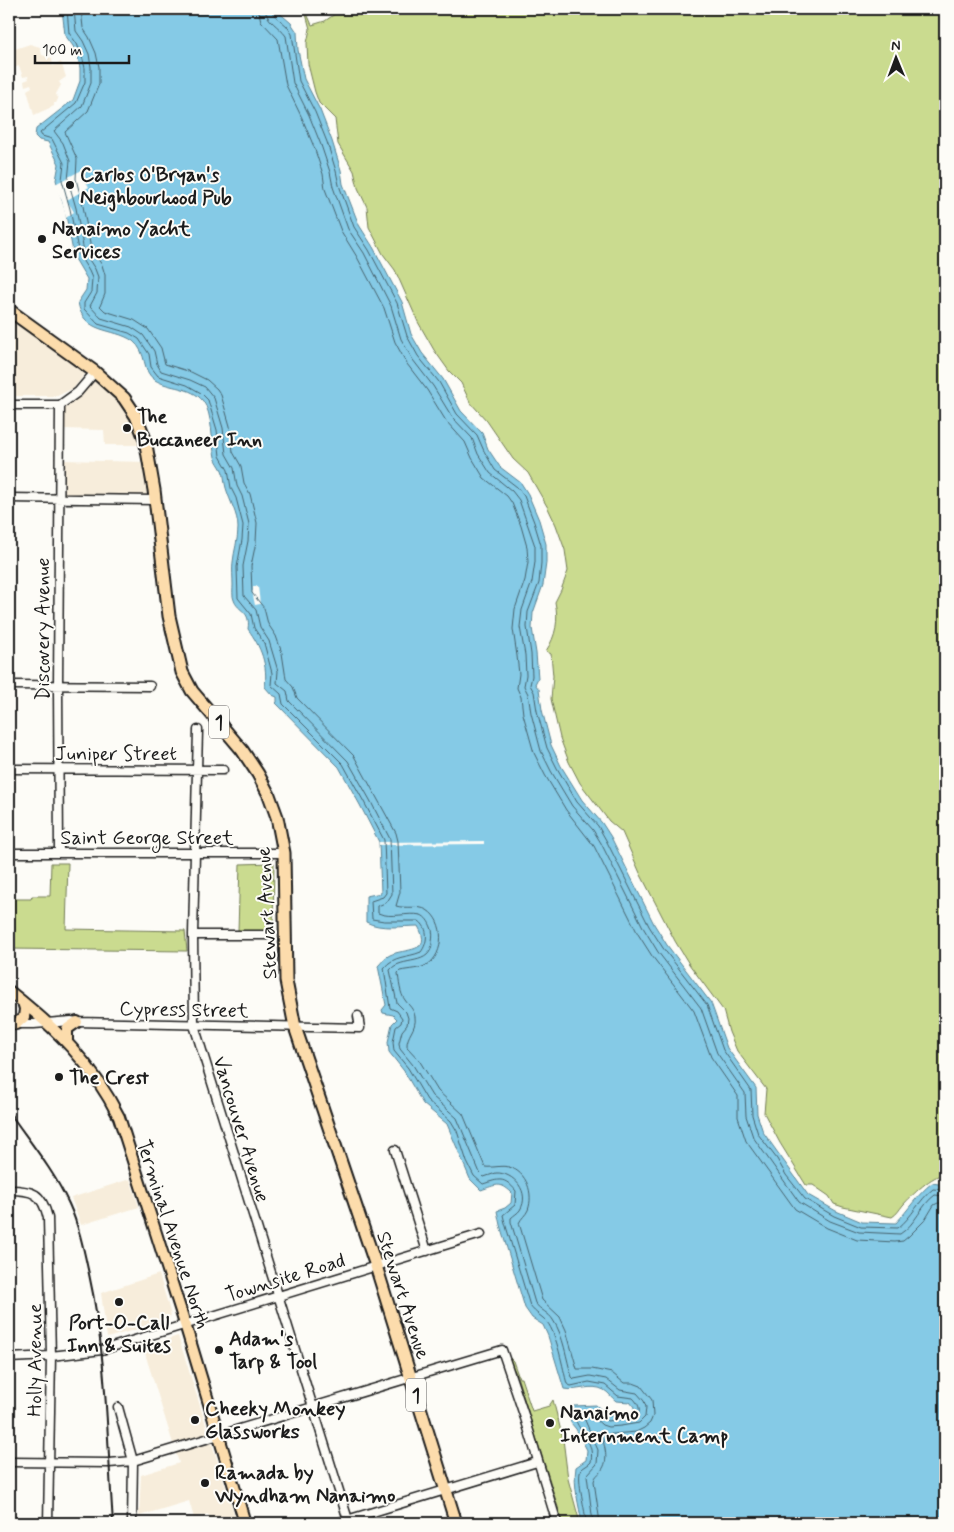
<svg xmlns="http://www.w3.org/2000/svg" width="954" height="1532" viewBox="0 0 954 1532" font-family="Mynerve,sans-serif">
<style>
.built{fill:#f7eddb}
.green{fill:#cadb8f;stroke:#737c56}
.water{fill:#85cae6;stroke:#5b8495}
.pier{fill:#fdfcf7}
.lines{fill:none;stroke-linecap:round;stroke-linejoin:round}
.shore{stroke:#46626d;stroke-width:1}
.minor-casing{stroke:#1c1c1c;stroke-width:11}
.major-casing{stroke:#1c1c1c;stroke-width:14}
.highway-casing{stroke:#1c1c1c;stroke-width:15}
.minor{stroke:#fdfcf7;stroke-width:8}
.major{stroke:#fcdcac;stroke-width:10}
.highway{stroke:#fcdcac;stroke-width:11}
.rail{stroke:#1c1c1c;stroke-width:2}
.poi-dot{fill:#1c1c1c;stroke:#fdfcf7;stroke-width:2}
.labels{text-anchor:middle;stroke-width:4;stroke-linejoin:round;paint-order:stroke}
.shield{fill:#fdfcf7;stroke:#605f5e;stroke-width:1}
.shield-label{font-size:19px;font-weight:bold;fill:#1c1c1c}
.poi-label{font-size:20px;font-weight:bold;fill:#1c1c1c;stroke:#fdfcf7;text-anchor:start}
.street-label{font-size:20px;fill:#1c1c1c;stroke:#fdfcf7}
</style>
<rect width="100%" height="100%" fill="#fdfcf7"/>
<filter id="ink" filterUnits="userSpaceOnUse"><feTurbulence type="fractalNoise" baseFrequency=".02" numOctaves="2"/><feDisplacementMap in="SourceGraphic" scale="10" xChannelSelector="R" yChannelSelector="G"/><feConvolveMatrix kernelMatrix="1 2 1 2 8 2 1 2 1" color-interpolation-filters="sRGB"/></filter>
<g filter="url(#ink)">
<path class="built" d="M30 44 40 47 42 55 52 58 53 66 61 62 66 77 59 82 61 85 56 94 58 99 56 103H54V106L34 115 27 90 32 87 31 84 25 86 24 81 29 79 28 76 23 77 19 66 13 68 9 57V51Z
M9 312 87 371 74 388 57 396H9Z
M96 374 123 400 145 445H105L104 430 61 429 62 405Z
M61 460 147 462 154 499 60 498Z
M130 1179 139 1207 81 1225 71 1198Z
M159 1274 171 1315 168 1320 107 1338 101 1293Z
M178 1336 237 1523H211L208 1514 194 1518 189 1501 139 1516 141 1475 179 1463 143 1347Z"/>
<path class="green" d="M298 9H305L312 25 325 21 342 9H945V1174C932 1175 912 1195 903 1205 899 1210 897 1214 892 1217L843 1207 834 1204 829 1196 813 1185H806L780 1143 764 1113 766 1089 737 1051 729 1032 723 1010 689 964 675 941 640 873 622 832 609 821 580 783 569 762 560 738 551 699 553 676 551 654 546 651C556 636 559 620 555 602L561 590 568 571 565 550 556 525 548 508 528 473 513 459 487 421 470 402 461 383 449 371 434 350 418 322 395 270 383 254 369 227 367 207 358 188 354 171 338 144 335 119 319 103 315 92 308 64 307 43 310 29 306 14Z
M51 863H68L66 929 185 931 187 951 9 949V896H14L15 899H31L32 896H50Z
M274 863 273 932 238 931 240 864Z
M502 1350 513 1361 519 1378H521L532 1411 549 1406 553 1400 563 1439 568 1479 580 1523H563L516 1373Z"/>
<path class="water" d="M62 9H275L291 23 297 32 298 50 304 79 320 110 332 141 341 170 343 184 359 225 373 247 402 302 411 334 422 353 443 379 461 411 482 433 488 449 500 467 521 483 528 494 539 520 546 544V563L543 585 533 613 532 628 536 653 538 678 535 684 539 689 542 710 551 745 561 766 582 800 602 823 611 837 654 924 667 945 711 1003 727 1048 756 1088 757 1114 763 1132 808 1195 836 1211 862 1222 896 1223C909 1209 917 1195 932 1183L945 1185V1523H582C579 1505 573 1486 576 1467L586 1460 587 1450 576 1429 571 1423 568 1410 574 1406 596 1405 608 1416 634 1413V1407L630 1402 616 1401C612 1398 608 1392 604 1390 591 1383 577 1392 564 1389L548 1336 543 1325 532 1318 525 1308 500 1225 497 1211 505 1208 511 1203 512 1193C500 1181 496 1185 481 1190L470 1179 447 1124 423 1104 404 1071 389 1052 388 1042 392 1024 397 1019 393 1015 383 1013 382 1010 386 1005 378 966C382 962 385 957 390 955 404 948 434 954 418 926 402 926 381 930 366 922V896L381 893 379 842 360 805 339 767 276 703 277 702V697L272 695 265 687C268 665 261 647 248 629 251 610 238 612 234 600 232 596 233 589 233 585 233 577 232 570 233 562 234 551 238 540 238 528 238 514 230 502 226 488 224 482 225 476 222 470 220 466 216 461 215 457 211 441 213 414 203 401 191 386 169 389 155 380 141 371 148 353 133 341 113 327 83 335 78 302L86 290 87 279 74 257 65 210 56 180 59 164 48 142 39 140 35 136 36 129 73 100 80 81V68L78 57 73 46 65 35Z"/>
<path class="pier" d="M80 171 89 187 67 200 74 212 66 218 62 201 55 184Z
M258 586 260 604 255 605 252 591H253V587Z
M484 841V844L379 845V842Z"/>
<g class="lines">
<path class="shore" d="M67 9 69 33 77 44 82 56 85 68V82L76 103 40 133 42 136 52 139 64 163 62 180 70 209 79 255 89 271 92 278 91 292 84 303V309L98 324 129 333 139 339 149 354 151 367 158 376 187 385 201 393 208 400 217 430 220 456 228 470 231 488 236 498 243 525 242 540 237 567 238 598 251 614 254 628 264 643 272 673 271 685 281 694 283 704 343 764 364 802 384 840 386 893 383 897 371 901 372 919 384 921H419C429 928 428 943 421 952 407 958 394 955 384 968L390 1008 397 1011 402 1018 401 1023 396 1027 393 1042 394 1051 408 1068 427 1100 451 1121 457 1131 467 1162 474 1176 483 1184C499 1179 504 1176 516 1191L515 1205 503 1215 505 1223 530 1306C536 1314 542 1316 547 1322 557 1334 563 1369 567 1384L571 1386 589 1382 605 1385 618 1396 633 1398C638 1403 642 1410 637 1417L608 1421 594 1410 574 1413C576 1432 595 1438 591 1462 589 1465 583 1467 581 1470 576 1478 586 1512 586 1523
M74 9 76 31 83 41 89 54 91 67V83L82 106 54 131 63 143 70 161 68 180 76 208 84 252 95 269 98 277 97 293 90 306 101 318 131 327 143 335 154 351 157 364 161 371 190 380 205 387 214 398 223 428 226 454 234 468 237 486 242 496 249 524 248 541 243 566 244 596 256 610 260 627 269 641 278 671 277 683 287 691 289 701 348 761 370 800 390 839 392 894 387 902 378 906V913C391 919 407 912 421 915 426 917 429 922 431 927 433 931 433 937 432 942 432 967 401 956 390 970L397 1003 406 1012 408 1018 407 1025 402 1031 399 1043 400 1049 413 1065 432 1096 457 1118 480 1173 484 1177C488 1176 492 1174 496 1173 514 1172 531 1193 520 1210 518 1213 514 1215 511 1218V1222L535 1303C540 1310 549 1313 553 1320 564 1336 566 1359 572 1377L574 1379 590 1376 606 1379 620 1390 637 1393 644 1401 646 1407 645 1417 639 1423 621 1426 608 1427 602 1425 592 1416 584 1418 598 1450 597 1464 587 1475 593 1523
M81 9 83 28 89 37 96 53 99 67V84L88 111 65 132 77 159 76 179 83 206 91 249 102 265 105 275V294L100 306 105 311 134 320 148 329 161 348 165 364 191 372 207 380 217 389 221 395 230 426 233 452 241 466 244 483 250 494 257 523 256 542 251 566 252 593 264 608 268 624 276 636 282 653 286 679 293 687 297 698 354 756 396 833 398 841 400 892 396 906C406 909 418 905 427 910 445 921 445 954 427 965 420 969 409 969 400 971L398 973C399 981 400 994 405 1000 409 1006 414 1009 415 1017 417 1029 406 1035 407 1047L419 1060 438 1091 463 1114 485 1167C493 1168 501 1165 509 1167 527 1172 534 1194 528 1210 526 1215 521 1218 519 1223L542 1300 560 1317 566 1330 577 1369H592L612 1373 624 1383H633L641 1386 652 1400 653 1416 650 1423 644 1428 636 1432 602 1435C604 1447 610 1460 601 1471 598 1475 595 1476 594 1481L600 1523
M258 9 261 21 278 39 286 85 302 118 314 147 323 174 325 189 341 231 357 257 384 308 395 342 407 364 427 390 446 421 465 442 472 458 484 478 507 496 512 503 521 526 527 547 528 562 525 580 515 609 513 629 517 656 519 674 517 688 521 697 523 714 534 753 545 775 566 810 594 846 638 934 652 956 694 1011 711 1057 738 1096V1117L746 1141 795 1209 827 1228 857 1240 895 1242 903 1241 909 1236 925 1220 934 1205 938 1203H945
M265 9C266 21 279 26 286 36L293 83 309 115 321 145 330 172 333 187 348 229 364 253 391 306 401 339 413 360 433 386 452 417 472 438 478 454 490 473 512 491 519 500 535 546V562L532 582 522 610 520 627 525 655 526 675 524 686 528 694 531 713 541 751 551 771 572 806 593 830 601 843 644 929 658 952 701 1008 717 1053 745 1093 746 1116 753 1137 799 1202 830 1221 859 1232 900 1234C916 1224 921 1205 935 1195L945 1196
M272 9 273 14 287 26 292 34 299 81 315 112 327 142 336 171 339 185 354 227 369 250 397 303 407 336 418 356 439 382 457 414 477 435 484 451 495 470 517 487 524 496 534 522 541 545V563L539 583 528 612 527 627 531 654 532 676 530 685 534 692 537 711 547 748 557 768 577 802 598 826 606 840 649 926 663 948 707 1005 723 1050 751 1090 752 1115 758 1134 777 1159 786 1175 805 1199 834 1216 861 1227 898 1228C912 1217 919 1200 933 1189L945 1190"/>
<defs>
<path id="minor" d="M9 405H60L78 392 95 372
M9 498 155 500
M9 685 150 686
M198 730 193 935 194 1025 349 1523
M9 769 223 770
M9 853H284
M59 853 58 686 60 405
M193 935H267
M9 1024H34L71 1021 77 1022 360 1028 358 1016
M395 1150 427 1251
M9 1190C33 1190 42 1193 48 1218L51 1356 48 1523
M9 1358 51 1356 102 1350 481 1234
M118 1407 133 1461 132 1523
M9 1462 109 1463 133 1461 502 1350 525 1418 557 1523
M337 1523 537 1462"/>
<path id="major" d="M9 991C56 1028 92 1063 119 1117L185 1324 245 1523
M16 1024 24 1017 25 1009 23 1002
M67 1042V1029L77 1022"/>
<path id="highway" d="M9 310 95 372 124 398 136 416 145 439 154 490 169 616 182 672 192 691 242 750 258 774 269 795 277 817 284 853 286 981 295 1027 376 1266 456 1523"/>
</defs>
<use href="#minor" class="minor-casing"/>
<use href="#major" class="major-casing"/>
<use href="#highway" class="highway-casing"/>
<use href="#minor" class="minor"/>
<use href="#major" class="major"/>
<use href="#highway" class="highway"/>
<path class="rail" d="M9 1112C30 1142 54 1171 69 1204 79 1226 84 1251 89 1274 107 1355 107 1440 113 1523"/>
</g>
</g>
<g class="poi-dot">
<circle cx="70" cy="185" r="5"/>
<circle cx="42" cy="239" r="5"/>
<circle cx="127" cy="428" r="5"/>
<circle cx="59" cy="1077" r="5"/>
<circle cx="119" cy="1302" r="5"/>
<circle cx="219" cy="1350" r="5"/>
<circle cx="195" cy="1420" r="5"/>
<circle cx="550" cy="1423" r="5"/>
<circle cx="205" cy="1483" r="5"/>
</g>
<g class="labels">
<g class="shield">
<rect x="209" y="705.5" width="20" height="33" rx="4"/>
<rect x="406" y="1378.5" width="20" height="33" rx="4"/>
</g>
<g class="shield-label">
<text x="219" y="729">1</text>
<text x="416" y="1402">1</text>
</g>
<g class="poi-label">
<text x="80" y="181">Carlos O'Bryan's<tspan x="80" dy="23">Neighbourhood Pub</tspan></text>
<text x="52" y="235">Nanaimo Yacht<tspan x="52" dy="23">Services</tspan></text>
<text x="137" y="423">The<tspan x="137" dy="23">Buccaneer Inn</tspan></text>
<text x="69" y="1084">The Crest</text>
<text x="119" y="1329" text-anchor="middle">Port-O-Call<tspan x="119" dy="23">Inn &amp; Suites</tspan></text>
<text x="229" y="1345">Adam's<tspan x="229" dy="23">Tarp &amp; Tool</tspan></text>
<text x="205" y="1415">Cheeky Monkey<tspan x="205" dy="23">Glassworks</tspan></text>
<text x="560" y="1419">Nanaimo<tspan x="560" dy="23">Internment Camp</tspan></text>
<text x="215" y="1479">Ramada by<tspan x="215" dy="23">Wyndham Nanaimo</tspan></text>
</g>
<g class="street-label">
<text transform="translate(42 629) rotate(-90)" y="7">Discovery Avenue</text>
<text x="116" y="760">Juniper Street</text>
<text x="147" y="844">Saint George Street</text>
<text transform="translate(266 913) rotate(-93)" y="7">Stewart Avenue</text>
<text transform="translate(184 1009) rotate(1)" y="7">Cypress Street</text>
<text transform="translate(242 1129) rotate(73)" y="7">Vancouver Avenue</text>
<text transform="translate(174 1234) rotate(72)" y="7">Terminal Avenue North</text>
<text transform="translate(285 1277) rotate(-17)" y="7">Townsite Road</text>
<text transform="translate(404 1295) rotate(72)" y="7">Stewart Avenue</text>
<text transform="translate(34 1360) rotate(-90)" y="7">Holly Avenue</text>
</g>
</g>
<rect width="954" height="1532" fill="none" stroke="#fdfcf7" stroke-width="30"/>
<rect x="15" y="15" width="924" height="1502" fill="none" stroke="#1c1c1c" stroke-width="2" filter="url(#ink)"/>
<g transform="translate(896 58) rotate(359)" stroke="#fdfcf7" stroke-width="4" paint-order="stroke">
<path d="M0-4L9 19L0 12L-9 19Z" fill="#1c1c1c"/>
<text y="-8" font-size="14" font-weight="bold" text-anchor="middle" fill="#1c1c1c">N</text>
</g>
<path d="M35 55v8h94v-8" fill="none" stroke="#1c1c1c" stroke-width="2.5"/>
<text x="42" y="55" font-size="15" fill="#1c1c1c" stroke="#fdfcf7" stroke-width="4" paint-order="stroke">100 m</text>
</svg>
